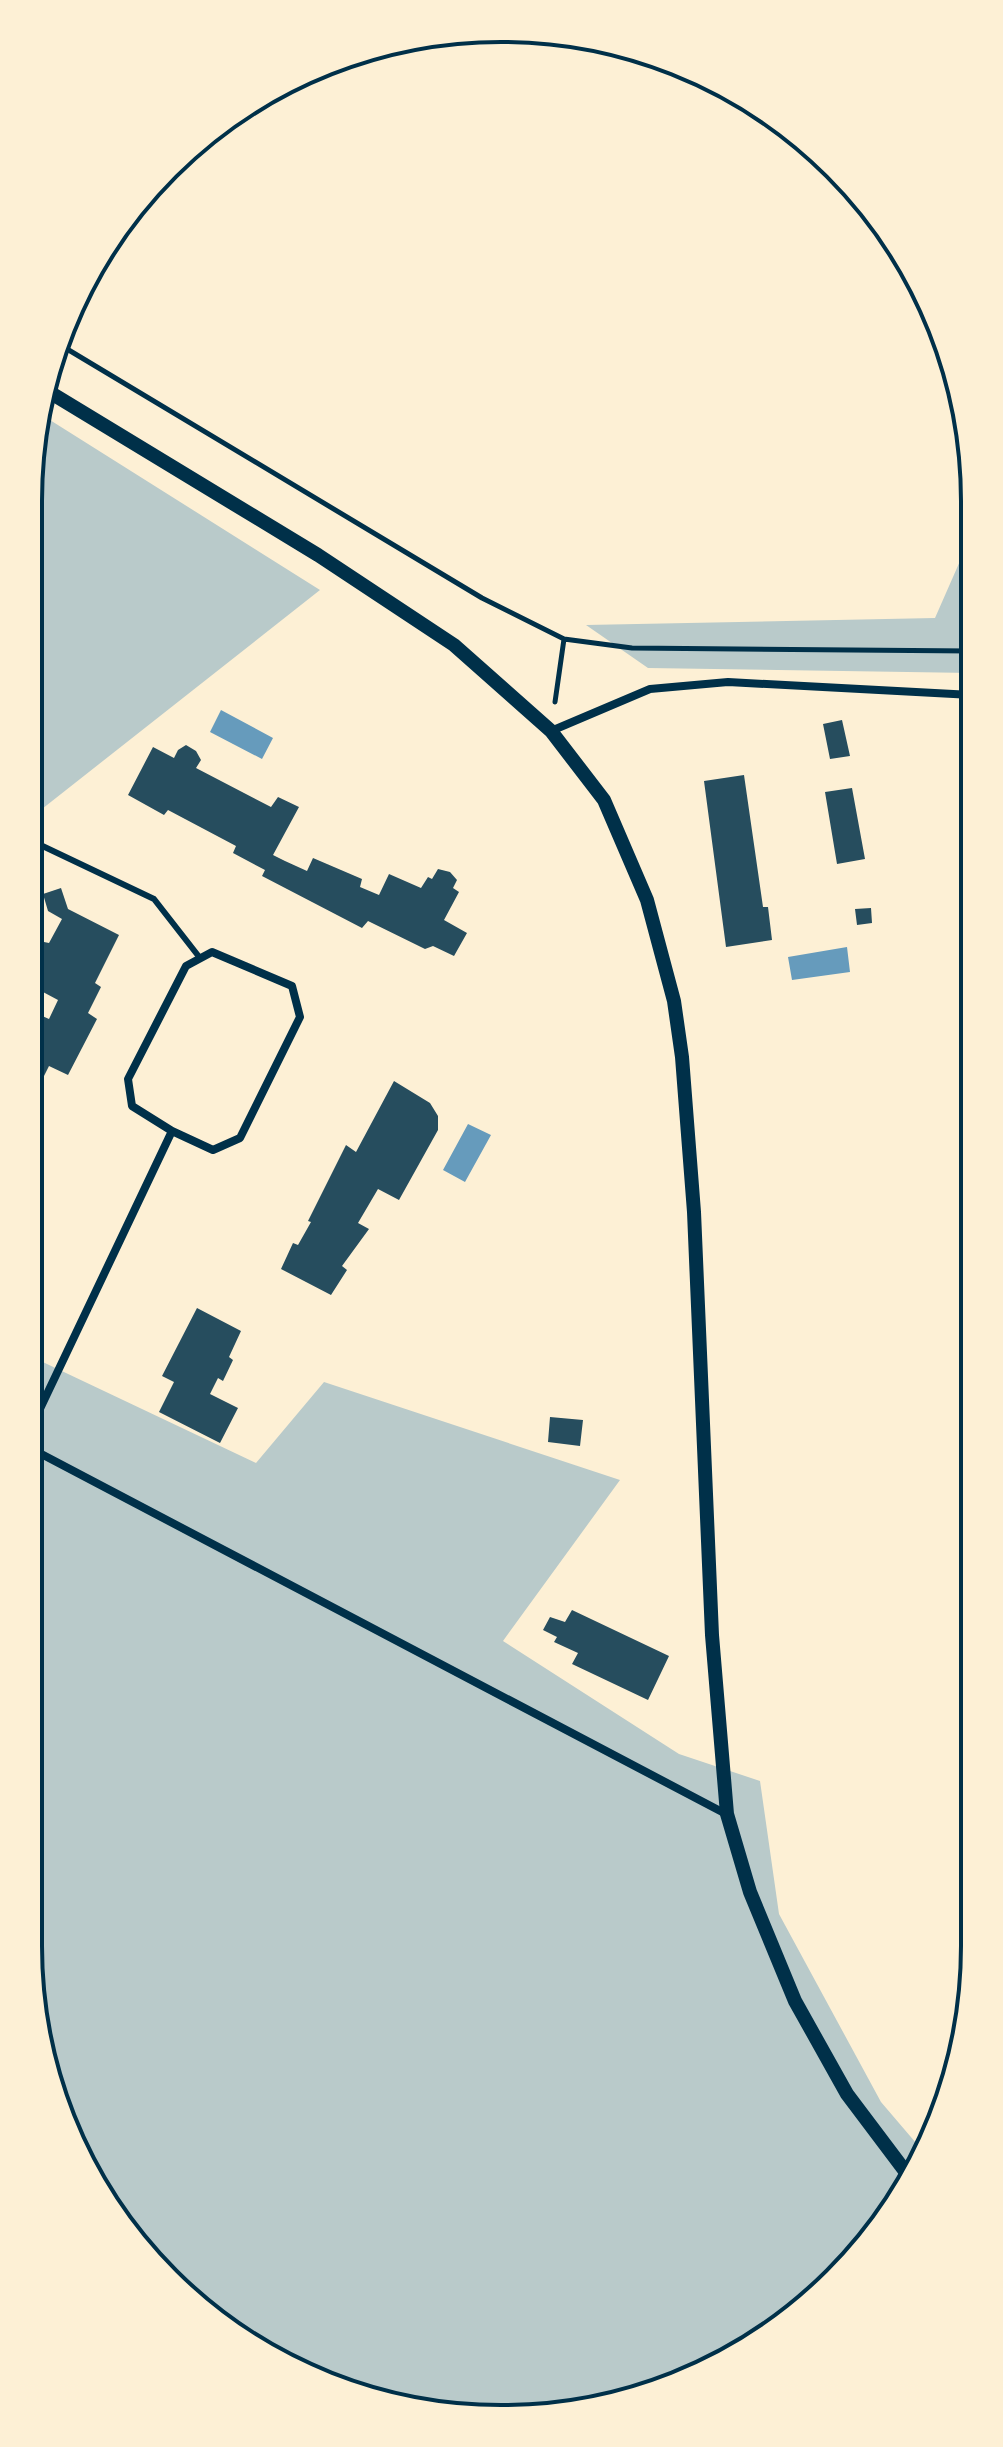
<svg xmlns="http://www.w3.org/2000/svg" width="1003" height="2447" viewBox="0 0 1003 2447" font-family="Roboto,sans-serif">
<style>
.green{fill:#b9caca}
.water{fill:#669bbc}
.building{fill:#264d5e}
.lines{fill:none;stroke-linecap:round;stroke-linejoin:round}
.path{stroke:#003049;stroke-width:5}
.service{stroke:#003049;stroke-width:6}
.minor{stroke:#003049;stroke-width:8}
.tertiary{stroke:#003049;stroke-width:14}
.rim{fill:none;stroke:#003049;stroke-width:4}
</style>
<rect width="100%" height="100%" fill="#fdf0d5"/>
<path class="green" d="M42 415 320 590 28 820V502Z
M971 536 972 673 648 668 586 625 935 618Z
M28 1355 256 1463 324 1382 620 1480 503 1641 679 1754 760 1781 779 1914 881 2102 922 2150 877 2234 739 2355 593 2410 439 2415 265 2356 145 2257 53 2098 28 1946Z"/>
<path class="water" d="M221 710 273 738 262 759 210 732Z
M847 947 850 972 792 980 788 957Z
M468 1124 491 1135 465 1182 443 1170Z"/>
<path class="building" d="M34 465 41 468 37 477 32 475Z
M842 720 850 756 830 759 823 724Z
M186 745 196 751 201 760 196 768 271 807 278 797 299 807 273 855 285 861 307 871 313 858 362 879 360 887 379 895 389 874 421 888 428 877 432 879 438 869 450 872 457 880 453 888 459 892 444 920 467 933 454 956 433 946 425 949 368 921 362 928 262 876 265 870 233 853 236 846 168 810 164 815 128 795 153 747 174 758 178 750Z
M744 775 763 907H768L772 940 726 947 704 781Z
M852 788 865 859 837 864 825 792Z
M61 888 68 909 119 935 95 983 101 987 88 1013 97 1019 68 1075 49 1066 31 1102 36 1105 28 1121V1054L33 1057 42 1039 30 1034 40 1015 49 1019 58 1000 28 984V962L39 941 49 943 62 919 48 911 43 894Z
M871 908 872 923 857 925 855 909Z
M394 1081 430 1103 438 1116V1130L399 1200 378 1189 358 1223 369 1229 342 1266 347 1270 331 1295 281 1269 293 1243 298 1245 311 1222 308 1221 346 1145 356 1152Z
M197 1308 241 1331 229 1357 233 1360 223 1381 218 1378 210 1394 238 1408 220 1443 159 1412 174 1382 162 1376Z
M550 1417 583 1420 580 1446 548 1442Z
M572 1610 669 1656 648 1700 572 1664 578 1653 554 1642 557 1637 543 1630 550 1617 565 1622Z"/>
<g class="lines">
<path class="path" d="M57 343 482 598 564 639 632 648 971 651
M555 702 564 639"/>
<path class="service" d="M32 841 154 899 200 958"/>
<path class="minor" d="M551 731 650 689 728 682 972 695
M212 952 292 986 300 1017 240 1138 213 1150 172 1131 132 1106 128 1079 186 966Z
M28 1434 172 1131
M28 1447 726 1814"/>
<path class="tertiary" d="M46 390 318 555 454 645 551 731 604 800 647 900 674 1001 682 1057 694 1212 712 1635 727 1814 750 1892 795 2001 847 2094 908 2175"/>
</g>
<path d="M0 0H1003V2447H0ZM501 42H502A459 459 0 0 1 961 501V1946A459 459 0 0 1 502 2405H501A459 459 0 0 1 42 1946V501A459 459 0 0 1 501 42Z" fill="#fdf0d5" fill-rule="evenodd"/>
<path class="rim" d="M501 42H502A459 459 0 0 1 961 501V1946A459 459 0 0 1 502 2405H501A459 459 0 0 1 42 1946V501A459 459 0 0 1 501 42Z"/>
</svg>
